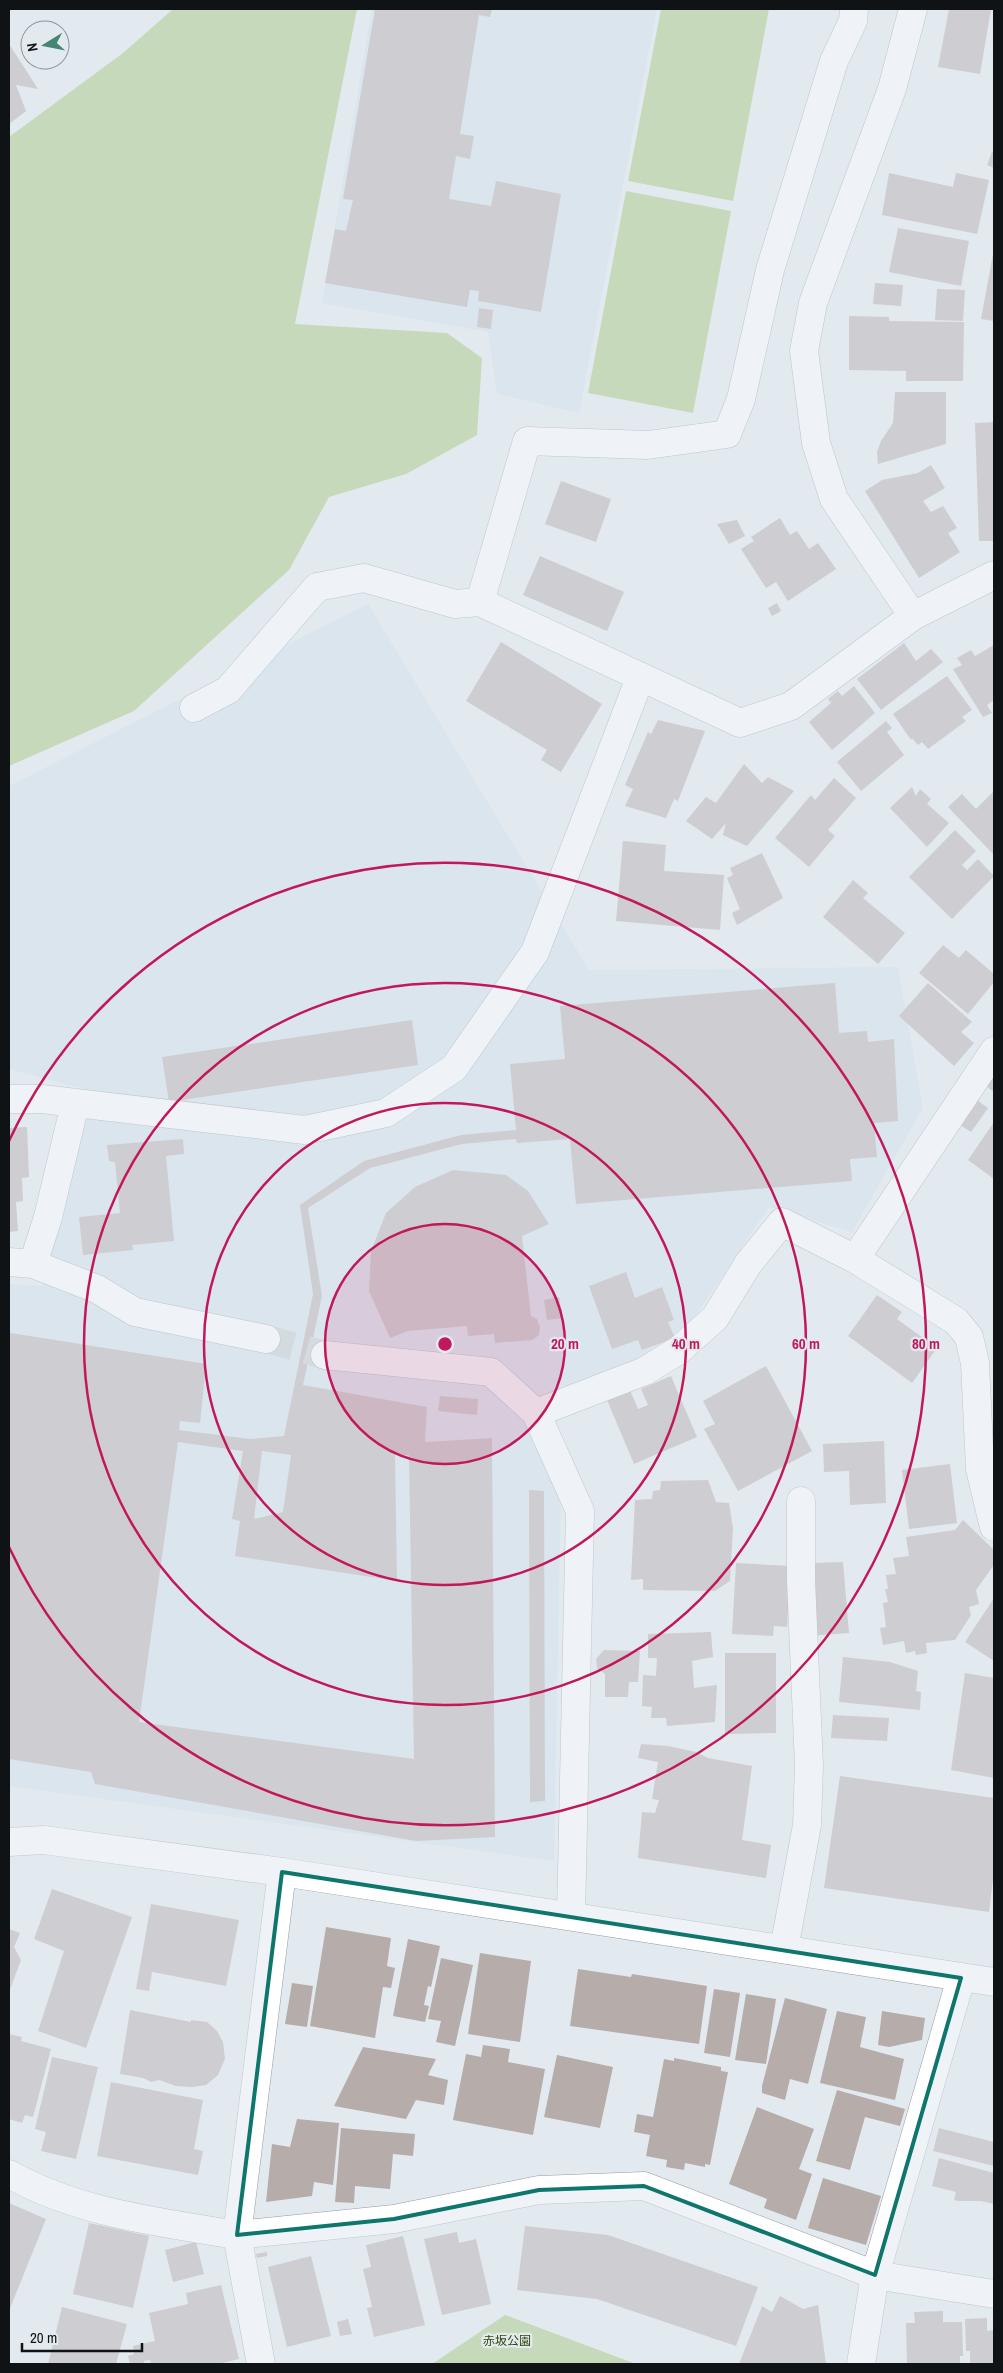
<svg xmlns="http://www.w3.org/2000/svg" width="1003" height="2373" viewBox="0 0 1003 2373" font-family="'Archivo Narrow','Noto Sans JP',sans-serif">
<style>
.built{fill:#d2e0eb}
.green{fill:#a7c67a}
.building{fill:#b6acaa;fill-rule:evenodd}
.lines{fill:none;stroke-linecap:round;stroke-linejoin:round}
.minor-tunnel{stroke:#c2cacf;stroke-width:28;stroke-dasharray:28 14;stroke-linecap:butt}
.minor-casing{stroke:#949ba1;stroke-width:29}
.tertiary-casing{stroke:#949ba1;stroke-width:29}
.minor{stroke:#fff;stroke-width:28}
.tertiary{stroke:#fff;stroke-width:28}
.marked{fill:none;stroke:#0f766e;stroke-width:4;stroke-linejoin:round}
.ring{fill:none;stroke:#c2185b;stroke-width:2.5}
.labels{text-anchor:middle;stroke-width:4.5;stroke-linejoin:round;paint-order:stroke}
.park-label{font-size:12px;fill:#324704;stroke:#e2eaf0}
.centre{fill:#c2185b;stroke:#e2eaf0;stroke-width:2.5}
.ring-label{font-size:15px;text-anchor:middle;font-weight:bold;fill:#c2185b;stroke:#e2eaf0;stroke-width:4.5;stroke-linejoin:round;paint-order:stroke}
</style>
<rect width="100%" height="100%" fill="#e2eaf0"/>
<path class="built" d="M372 9H657L579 413 497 394 488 332 322 303Z
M368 604 589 970 898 967 923 1108 852 1232 769 1207 678 1342 544 1397 561 1487 554 1861 9 1786V1284L42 1286 89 1090 9 1069V786Z"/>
<path class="green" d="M173 9H357L295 324 447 333 482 358 477 435 406 474 329 497 289 570 134 711 9 766V137L123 53Z
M661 9H769L733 201 628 181Z
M626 191 731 211 693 413 588 393Z
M505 2315 636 2364H432Z"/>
<path class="building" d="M375 9H492L490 17 479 15 460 134 474 136 470 159 456 156 449 199 491 206 496 181 561 194 541 312 478 301 479 291 470 290 467 307 325 283 335 229 346 231 353 200 343 199Z
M949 9H991L980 74 938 67Z
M9 44 38 89 16 85 26 111 9 124Z
M992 152 994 153V168L987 165Z
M889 173 953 187 956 173 989 180 977 234 882 215Z
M898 228 969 241 961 286 889 272Z
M993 254H994V321L981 319Z
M875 283 903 285 901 306 873 304Z
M937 289 965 290 963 321 935 320Z
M479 308 493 310 491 329 477 327Z
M849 316 889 317V321L964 322 963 381H906V371L849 370Z
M895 392H946V444L878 464 877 452 881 441 893 423Z
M994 422V541H979L975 423Z
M931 465 945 488 923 501 931 512 943 506 957 528 948 533 960 552 919 578 865 491 882 480 918 473Z
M561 481 611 499 596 542 545 524Z
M780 518 790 535 797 531 809 549 818 543 836 569 788 601 776 582 766 588 741 549 754 541 751 537Z
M737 520 745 536 729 544 717 524Z
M540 556 624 592 607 631 523 595Z
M777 603 781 611 772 616 768 608Z
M501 642 602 704 561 772 541 760 547 750 466 701Z
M904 643 916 661 931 649 943 662 881 710 857 679Z
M994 645V700L987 705 992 713 983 717 953 669 962 665 957 658 971 650 975 656Z
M947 676 972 710 962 717 966 721 928 749 922 742 918 745 912 738 911 740 893 714Z
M854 686 875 713 832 750 809 722 831 703 828 699 838 691 842 696Z
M658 720 705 731 678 801 674 799 666 818 625 806 633 789 625 785 648 732 651 734Z
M886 721 892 728 887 732 904 755 861 791 837 762Z
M744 764 762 783 768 777 794 791 747 846 723 835 726 823 712 839 686 821 706 797 716 803Z
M834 778 856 798 828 830 835 836 809 867 775 838 811 795 815 800Z
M912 787 916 796 920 789 931 799 927 804 949 823 927 847 890 808Z
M994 791V855L948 807 962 794 976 809Z
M955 830 976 851 962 865 967 870 978 859 994 876 952 919 909 877Z
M623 841 666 845 664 871 724 875 720 930 616 921Z
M762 853 783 898 737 925 732 913 740 909 727 878 733 875 730 868Z
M853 880 868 893 863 898 905 933 878 964 823 917Z
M943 945 959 958 966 950 994 974V982L968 1014 919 973Z
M835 983 839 1033 867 1031 868 1042 894 1039 898 1121 874 1123 877 1157 850 1159 852 1181 576 1204 570 1139 517 1143 516 1139 462 1144 370 1168 308 1208 322 1296 303 1385 427 1407 425 1442 492 1438 495 1837 416 1841 95 1784 91 1772 9 1759V1336L11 1333 206 1364 200 1423 180 1421 179 1430 250 1439 284 1436 313 1294 300 1205 364 1161 461 1135 516 1130 510 1064 565 1059 560 1006ZM178 1442 243 1451 232 1519 240 1521 235 1556 397 1581 395 1455H409L414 1759 139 1722ZM262 1451 291 1455 283 1512 254 1519Z
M928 983 972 1022 961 1032 974 1043 954 1066 899 1016Z
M412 1020 418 1065 169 1102 162 1057Z
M994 1066V1092L982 1083Z
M974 1098 988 1108 971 1132 957 1123Z
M994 1122V1179L968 1160Z
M27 1127 29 1177 22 1178 23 1201 16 1202 18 1231 9 1232V1128Z
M183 1139 184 1154 166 1156 174 1241 132 1245 133 1250 83 1255 79 1217 120 1213 115 1162 109 1161 107 1145Z
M453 1170 506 1175 528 1191 549 1224 522 1236 531 1316 537 1319 540 1327 539 1335 532 1340 495 1343 494 1334 468 1336 467 1326 408 1331 390 1338 369 1291 371 1251 386 1213 415 1187Z
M626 1272 635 1298 662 1287 674 1320 668 1322 675 1338 642 1350 638 1340 612 1349 589 1286Z
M877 1295 902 1312 897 1319 937 1348 912 1383 848 1336Z
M559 1297 563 1318 547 1320 544 1300Z
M766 1366 812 1451 738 1491 704 1429 715 1424 703 1401Z
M671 1376 697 1437 634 1464 607 1400 630 1390 638 1409 648 1405 641 1389Z
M440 1396 478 1399 477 1415 438 1411Z
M884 1441 886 1503 850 1505 849 1471 824 1472 823 1444Z
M950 1464 957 1523 909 1529 902 1470Z
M708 1480 716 1502 729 1503 733 1528 730 1581 715 1591 643 1590V1579L631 1580 635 1500 652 1499 653 1491 660 1490 661 1481Z
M529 1490 544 1491 545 1801 530 1802Z
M963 1520 994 1550V1565L976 1590 979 1604 969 1607 971 1615 955 1640 926 1643 927 1653 916 1655 915 1651 906 1653 904 1641 883 1645 880 1628 886 1627 883 1603 888 1602 885 1589H888L886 1575 896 1574 893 1558 909 1556 906 1537 955 1530Z
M843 1562 849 1633 807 1636 813 1563Z
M736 1563 791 1566 787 1627 774 1626 773 1636 732 1634Z
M994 1598V1661L965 1642Z
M711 1632 713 1657 692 1661 694 1688 717 1685 715 1722 667 1726 666 1718H651L652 1707 642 1706 643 1675 656 1676 657 1658H648V1634Z
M604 1650 640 1651 638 1682H629L628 1697H605V1674L597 1668 596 1659Z
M725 1653H776V1733L725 1734Z
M843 1657 890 1662 918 1671 916 1691 921 1692 920 1710 839 1702Z
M965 1673 994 1678V1778L951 1770Z
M833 1715 889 1718 887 1741 831 1738Z
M641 1744 668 1746 696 1752 708 1758 752 1766 742 1840 771 1845 766 1878 638 1858 642 1812 655 1813 659 1800 652 1799 658 1762 638 1758Z
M840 1776 994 1798V1871L989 1912 824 1888Z
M52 1889 132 1917 86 2048 38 2031 64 1951 34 1939Z
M151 1904 239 1920 226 1986 152 1972 149 1991 136 1989Z
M326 1927 391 1938 387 1966 395 1968 391 1988 383 1987 375 2038 310 2026Z
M9 1929 20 1933 14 1947 21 1960 9 1992Z
M408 1939 440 1946 431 1987 428 1986 424 2005 429 2006 425 2022 393 2016Z
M480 1953 531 1961 520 2042 468 2034Z
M441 1958 473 1965 455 2046 436 2042 441 2021 428 2019Z
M578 1969 631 1977 632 1974 707 1986 699 2044 570 2026Z
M292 1983 313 1986 307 2027 285 2024Z
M714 1989 740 1993 730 2057 704 2053Z
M746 1994 776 1999 766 2064 735 2060Z
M785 1998 827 2009 808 2084 790 2079 785 2100 762 2093V2086Z
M130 2010 191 2022V2020L207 2022 217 2031 223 2042 225 2059 218 2075 206 2085 192 2087 176 2086 159 2080 151 2082 143 2078 120 2074Z
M837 2011 866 2017 860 2047 904 2059 895 2100 820 2083Z
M882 2011 925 2018 922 2040 889 2047 878 2045Z
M9 2034 22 2037 21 2041 51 2049 33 2117 25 2115 22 2123 9 2119Z
M483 2045 510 2049 508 2062 545 2069 533 2135 453 2120 466 2054 481 2057Z
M363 2047 436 2059 428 2075 448 2080 444 2105 416 2100 406 2119 334 2106Z
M557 2055 613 2067 600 2128 544 2117Z
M52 2057 98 2067 76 2159 41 2151 46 2132 35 2129Z
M674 2058 721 2067V2071L728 2072 710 2165 705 2164V2167L685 2163 684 2170 666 2167 667 2160 646 2156 650 2135 634 2132 637 2114 653 2117 664 2059 674 2061Z
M111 2082 203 2100 194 2149 203 2151 198 2175 97 2156Z
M837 2090 905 2109 900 2126 865 2117 850 2170 816 2161Z
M757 2107 814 2129 799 2169 812 2174 796 2220 764 2208 767 2199 729 2184Z
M297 2119 339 2123 333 2185 314 2182 312 2196 266 2202 272 2144 290 2147Z
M341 2128 415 2134 413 2156 393 2154 390 2189 355 2186 354 2203 335 2202Z
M939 2128 994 2142V2166L933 2151Z
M939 2158 994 2173V2204L981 2201H958L954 2200 956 2192 932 2186Z
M823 2178 881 2196 866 2245 808 2228Z
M9 2203 46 2219 9 2311Z
M89 2223 149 2236 133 2308 73 2294Z
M525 2226 608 2235 758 2287 736 2346 597 2299 517 2290Z
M457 2232 459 2243 476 2239 491 2304 442 2315 424 2239Z
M403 2236 425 2325 374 2337 367 2308 372 2307 363 2269 371 2267 366 2245Z
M196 2242 204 2274 173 2282 165 2250Z
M267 2252V2256L257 2258 256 2254Z
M311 2256 331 2336 287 2347 268 2267Z
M221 2285 239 2359 218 2364H151L150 2360 144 2361V2364H130L128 2356 134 2354 133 2346 155 2341 149 2313 188 2304 186 2293Z
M780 2296 803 2309 818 2305 826 2364H739L762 2306 772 2312Z
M62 2307 127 2324 116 2364H48Z
M943 2311V2322H962L963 2356H960V2364H907L906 2323H915L914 2312Z
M987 2318V2331L994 2330V2364H970V2351H966L965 2319Z
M348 2319 352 2334 340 2336 337 2322Z"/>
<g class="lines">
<path class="minor-tunnel" d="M266 1339 325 1355"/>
<defs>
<path id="minor" d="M480 602 527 441 648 445 727 434 741 399 770 270 834 61 853 21 854 9
M913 616 834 499 816 443 804 351 813 303 892 89 913 9
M194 708 228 690 317 587 364 578 455 604 480 602 740 723 791 706 913 616 994 575
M9 1099H42L305 1130 386 1113 454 1068 535 952 640 678
M855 1259 994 1051
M9 1262 33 1264 48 1217 75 1104
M33 1264 97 1289 135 1312 266 1339
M325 1355 491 1372 536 1413 580 1511 571 1916
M536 1413 645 1371 679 1350 715 1318 748 1264 782 1222 855 1259 956 1321 969 1337 975 1363 980 1469 994 1527
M282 1872 237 2235 394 2219 539 2190 644 2186 875 2275 994 2294
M784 1949 807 1825 809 1766 801 1580V1501
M9 2174C78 2213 159 2222 237 2235L261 2364
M861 2364 875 2275 961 1978"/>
<path id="tertiary" d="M9 1842 44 1840 282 1872 994 1982"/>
</defs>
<use href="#minor" class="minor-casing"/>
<use href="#tertiary" class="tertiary-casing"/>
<use href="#minor" class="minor"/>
<use href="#tertiary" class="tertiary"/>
</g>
<path d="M0 0H1003V2373H0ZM282 1872 961 1978 875 2275 644 2186 539 2190 394 2219 237 2235Z" fill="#e2eaf0" fill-opacity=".55" fill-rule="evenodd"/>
<path class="marked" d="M282 1872 961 1978 875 2275 644 2186 539 2190 394 2219 237 2235Z"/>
<circle cx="445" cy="1344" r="120" fill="#c2185b" fill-opacity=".12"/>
<g class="ring">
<circle cx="445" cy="1344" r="120"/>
<circle cx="445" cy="1344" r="241"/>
<circle cx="445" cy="1344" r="361"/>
<path d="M9 1141A481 481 0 1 1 9 1547"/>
</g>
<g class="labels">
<g class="park-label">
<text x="507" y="2345">赤坂公園</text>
</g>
</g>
<circle cx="445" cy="1344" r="8" class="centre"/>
<g class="ring-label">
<text x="565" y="1349">20 m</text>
<text x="686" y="1349">40 m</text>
<text x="806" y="1349">60 m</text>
<text x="926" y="1349">80 m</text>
</g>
<rect width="1003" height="2373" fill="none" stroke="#101315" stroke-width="20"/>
<g transform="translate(45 45) rotate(260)"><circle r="24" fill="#e2eaf0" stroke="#8e9498"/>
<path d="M0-4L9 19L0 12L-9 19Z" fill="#448575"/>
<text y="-8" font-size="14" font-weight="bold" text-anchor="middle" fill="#101315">N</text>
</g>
<path d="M22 2343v8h120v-8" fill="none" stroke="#101315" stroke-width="2.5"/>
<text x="30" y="2343" font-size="15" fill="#101315" stroke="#e2eaf0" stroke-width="4" paint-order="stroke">20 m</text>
</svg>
